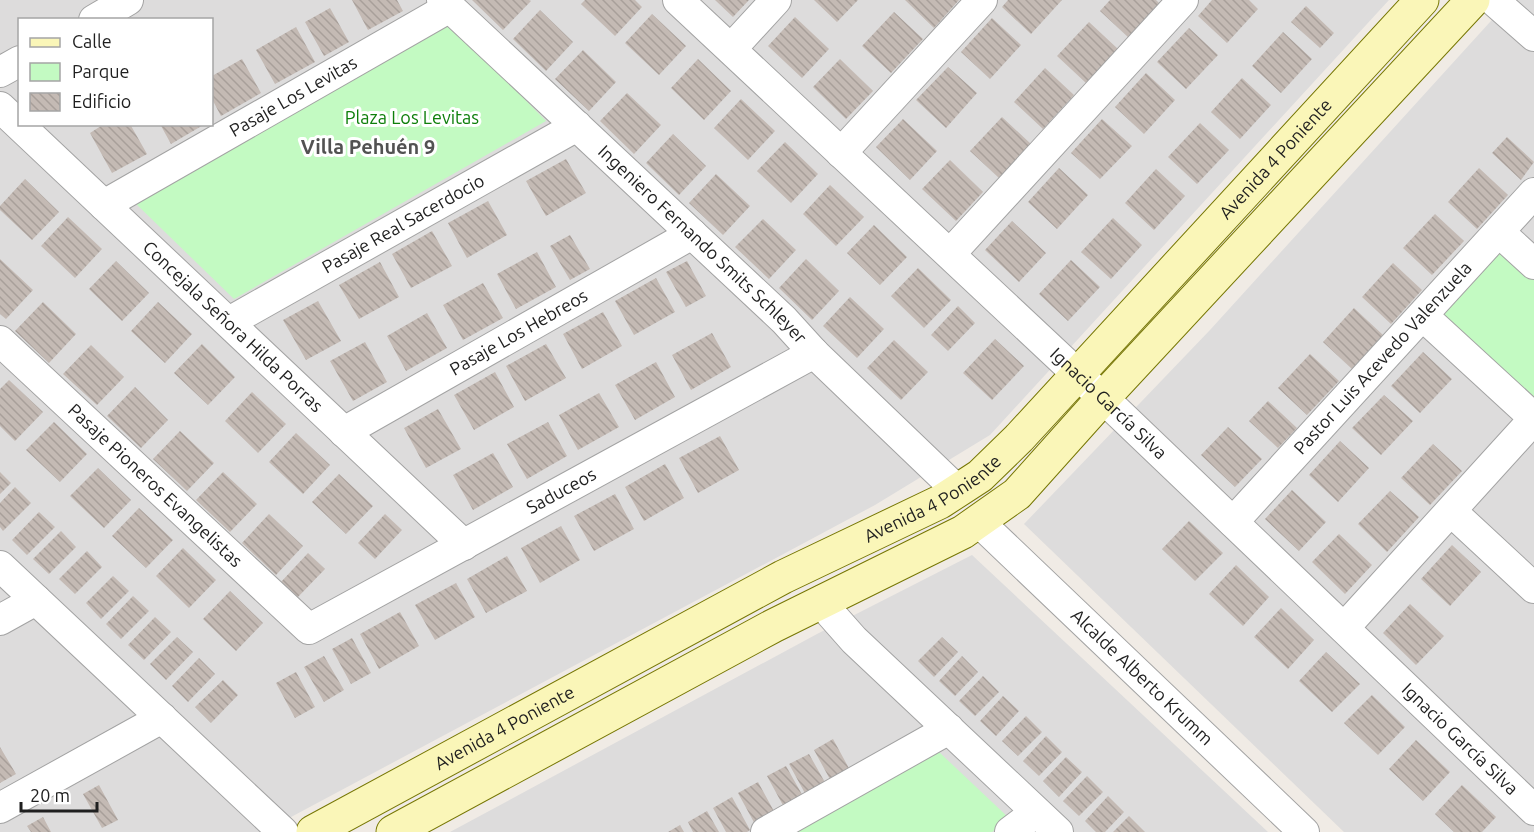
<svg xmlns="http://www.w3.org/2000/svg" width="1534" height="832" viewBox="0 0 1534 832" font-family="Ubuntu,sans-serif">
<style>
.residential{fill:#dddcdc;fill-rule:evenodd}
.park{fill:#c3fac2}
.building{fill:url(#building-back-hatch)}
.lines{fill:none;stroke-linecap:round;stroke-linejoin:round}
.street-casing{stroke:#a3a3a3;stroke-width:32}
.secondary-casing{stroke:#777704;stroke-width:35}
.street{stroke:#fff;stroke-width:30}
.secondary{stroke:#faf6b8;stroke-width:33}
.labels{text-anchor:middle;stroke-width:6;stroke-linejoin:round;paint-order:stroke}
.street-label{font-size:18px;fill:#1f1f1f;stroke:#fff}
.park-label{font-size:18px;fill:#0e7f0b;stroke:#fff}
.neighbourhood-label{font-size:20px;font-weight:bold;fill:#525252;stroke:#fff}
</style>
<defs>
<pattern id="building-back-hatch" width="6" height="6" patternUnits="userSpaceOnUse" patternTransform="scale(1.5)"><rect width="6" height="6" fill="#c4bab4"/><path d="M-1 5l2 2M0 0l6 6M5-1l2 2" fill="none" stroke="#a89f9a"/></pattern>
</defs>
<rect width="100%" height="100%" fill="#f0ebe5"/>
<path class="residential" d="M0 0H1389L990 435 875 505 263 832H0ZM20 20H212V124H20Z
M1510 0H1534V832H1344L1024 524 1210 330Z
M972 555 1268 832H450L817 634Z"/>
<path class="park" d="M445 18 546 121 234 299 131 199Z
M1496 248 1534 270V406L1439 310Z
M939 752 1010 819 992 832H796Z"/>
<path class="building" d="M352 0H397L403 11 368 30Z
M472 0H529L531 1 503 30Z
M585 0H635L642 7 615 36 581 4Z
M715 0H749L733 17Z
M814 0H858L837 22Z
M905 0H959L934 28Z
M1008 0H1062L1031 34 1002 7Z
M1110 0H1156L1160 4 1129 38 1100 11Z
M1212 0H1249L1258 9 1227 43 1198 16Z
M1306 6 1334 33 1320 48 1291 22Z
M330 8 349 42 324 56 305 22Z
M540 10 573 42 546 71 513 39Z
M894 12 923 39 891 73 862 46Z
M652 14 686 46 659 75 625 43Z
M795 17 829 49 802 78 768 46Z
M992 18 1021 45 990 79 961 52Z
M1089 22 1118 49 1086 83 1057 56Z
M296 27 315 62 275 84 256 50Z
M1189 28 1218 55 1186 89 1157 62Z
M1283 32 1312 59 1281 93 1252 66Z
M583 50 616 82 589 111 555 79Z
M242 59 261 93 221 116 212 99V76Z
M698 59 731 91 704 120 671 88Z
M840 59 873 91 846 119 813 87Z
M948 67 977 93 946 128 916 100Z
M1045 68 1074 95 1043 129 1014 102Z
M1146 73 1175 100 1144 134 1115 107Z
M1242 78 1271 105 1240 139 1211 112Z
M627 93 661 125 634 154 600 121Z
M741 99 775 131 748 160 714 128Z
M1002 117 1031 144 999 178 970 151Z
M903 119 937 151 910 180 876 147Z
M1102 119 1132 146 1100 179 1071 153Z
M1200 123 1229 150 1197 184 1168 157Z
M104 124H130L147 154 112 173 90 133Z
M160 124H205L171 144Z
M673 134 706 166 679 195 646 163Z
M1507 137 1534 162 1521 180 1492 153Z
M785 142 818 174 791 203 757 171Z
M566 159 586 193 546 216 526 181Z
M950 160 983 192 956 221 922 189Z
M1059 168 1088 195 1057 229 1028 202Z
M1479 168 1508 195 1477 229 1448 202Z
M1156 169 1185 196 1154 230 1125 203Z
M716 174 750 206 723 235 689 203Z
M25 179 59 212 32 240 0 210V206Z
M830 185 864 217 836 246 803 214Z
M488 201 507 235 467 258 448 223Z
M1435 214 1464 241 1432 275 1403 248Z
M68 217 102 249 75 278 41 246Z
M1113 218 1142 245 1111 279 1081 252Z
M763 219 796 250 769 279 735 247Z
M1012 221 1046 253 1019 282 985 250Z
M874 225 907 257 880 285 847 253Z
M432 231 452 266 411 288 392 254Z
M570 235 590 269 570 280 550 246Z
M537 252 556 287 516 309 497 274Z
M0 259 33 290 6 319 0 314Z
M806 259 839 291 812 320 779 288Z
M1071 260 1100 287 1068 321 1039 294Z
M116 261 149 293 122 321 89 289Z
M687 261 706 296 686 307 666 272Z
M380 262 399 297 359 319 339 285Z
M1393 263 1422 290 1391 324 1362 297Z
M918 268 951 300 924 328 891 296Z
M656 278 675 312 634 335 615 301Z
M483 283 503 318 463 340 443 305Z
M850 297 884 329 857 358 823 326Z
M318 301 341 341 306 360 283 320Z
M43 302 76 334 49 363 15 331Z
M158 302 192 334 165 363 131 331Z
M958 306 975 323 948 351 931 335Z
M1354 308 1383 335 1352 369 1323 342Z
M603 312 622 346 582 369 563 334Z
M427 313 447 348 406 371 387 336Z
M712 333 731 367 691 390 672 355Z
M995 339 1024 366 992 400 963 373Z
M894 340 928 372 901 400 867 368Z
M365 342 387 382 353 401 330 361Z
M202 344 235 377 208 405 174 373Z
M546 344 566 378 525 401 506 366Z
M91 345 124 377 97 405 63 374Z
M1423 352 1452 379 1420 413 1391 386Z
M1310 354 1339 381 1307 415 1278 388Z
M656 362 675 397 635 420 615 385Z
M495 372 514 407 474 430 454 395Z
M9 380 43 412 15 441 0 426V389Z
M135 387 168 420 141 448 107 416Z
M252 392 286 424 258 453 225 421Z
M599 393 619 427 578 450 559 415Z
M1384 395 1413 421 1381 455 1352 428Z
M1268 401 1297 428 1278 448 1249 421Z
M438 409 461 449 426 468 404 428Z
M54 422 87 454 60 482 26 450Z
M548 422 567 456 527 479 507 444Z
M1228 427 1262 459 1235 487 1201 455Z
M180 431 214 463 187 491 153 459Z
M296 433 330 465 303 494 269 462Z
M720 436 739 470 698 493 679 458Z
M1340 441 1369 468 1338 502 1309 475Z
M1433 444 1462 471 1430 505 1401 478Z
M493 453 513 487 473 510 453 475Z
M665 464 684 498 644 521 625 487Z
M98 468 131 500 104 528 70 496Z
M0 472 11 483 0 494Z
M223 472 257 504 230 532 196 500Z
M339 474 373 506 346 534 312 502Z
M15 487 31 503 3 531 0 527V503Z
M1292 490 1326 522 1299 551 1265 519Z
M1390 491 1419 517 1387 552 1358 524Z
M615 494 634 529 594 551 574 516Z
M139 508 173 540 146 568 112 536Z
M39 512 55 527 27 555 12 540Z
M269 514 303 546 276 575 242 543Z
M385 514 402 530 375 559 358 543Z
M1189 521 1223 553 1195 581 1162 549Z
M561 526 580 560 540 583 521 548Z
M61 531 76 547 49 574 33 559Z
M1339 534 1372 565 1345 594 1312 562Z
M1452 545 1481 572 1450 606 1421 579Z
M183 548 216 580 189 608 156 576Z
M87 551 102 567 75 594 59 579Z
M308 553 325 569 297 598 281 582Z
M507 556 527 591 486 613 467 579Z
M1236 565 1269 597 1243 626 1209 594Z
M113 576 129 591 101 619 86 603Z
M456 583 475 617 435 640 415 605Z
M230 591 263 623 236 651 203 619Z
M133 596 149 611 121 639 106 624Z
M1410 604 1444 636 1416 665 1383 633Z
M1281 608 1314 640 1288 669 1254 637Z
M400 612 419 646 379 669 360 634Z
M155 617 171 632 144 660 128 645Z
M177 637 193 652 166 680 150 664Z
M942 637 958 652 934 677 918 661Z
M352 638 371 673 351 684 332 649Z
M1326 652 1360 684 1332 712 1299 681Z
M324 656 344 690 324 702 304 667Z
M962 656 978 672 955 696 939 681Z
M199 658 215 674 188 702 172 686Z
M296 672 315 707 295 718 276 683Z
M983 676 999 692 975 716 959 701Z
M223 680 238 695 211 723 195 707Z
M1372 695 1405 727 1378 755 1344 723Z
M1003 696 1019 711 996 736 980 721Z
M1026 716 1042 732 1018 756 1002 741Z
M1046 736 1062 752 1039 776 1023 761Z
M833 739 851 772 832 783 814 750Z
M1416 740 1450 772 1423 801 1389 769Z
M0 747 16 774 0 783Z
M809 754 827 786 807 797 789 764Z
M1066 757 1082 772 1059 797 1043 781Z
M786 766 804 798 785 809 767 776Z
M1087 776 1103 792 1079 816 1063 801Z
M758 782 776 815 756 826 738 793Z
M99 785 118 820 102 828 83 794Z
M1462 785 1496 817 1482 832H1454L1435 814Z
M1108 796 1124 812 1105 832H1096L1085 821Z
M732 797 750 830 747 832H726L713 808Z
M707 811 719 832H693L688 822Z
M1129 816 1145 832H1113Z
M43 817 51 832H31L27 826Z
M680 825 684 832H668Z"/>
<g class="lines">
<defs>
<g id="street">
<path id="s1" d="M442 0 784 320 814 353 958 491"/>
<path id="s2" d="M678 0 1103 398 1534 810"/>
<path d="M1493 0 1534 36"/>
<path d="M94 20 128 0"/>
<path d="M731 49 776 0"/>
<path d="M0 72 20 61"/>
<path id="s3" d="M0 107 464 545"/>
<path d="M841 153 982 0"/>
<path id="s4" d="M104 205 450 7"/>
<path d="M1499 232 1534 264"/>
<path d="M950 254 1183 0"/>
<path d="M1423 316 1534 418"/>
<path id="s5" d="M229 322 577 126"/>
<path id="s6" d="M0 341 309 629 814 353"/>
<path id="s7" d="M344 432 692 234"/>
<path d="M1451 511 1534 588"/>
<path id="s8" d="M979 522 1304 832"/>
<path id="s9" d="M1233 522 1534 193"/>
<path d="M0 566 283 832"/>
<path d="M823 600 831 614 854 640 1058 832"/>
<path d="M0 620 36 600"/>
<path d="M1344 628 1534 419"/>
<path d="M0 808 162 718"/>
<path d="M766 832 949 729"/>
<path d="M1010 832 1036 812"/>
</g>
<g id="secondary">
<path id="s10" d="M313 832 783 577 940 502 980 476 1019 438 1422 0"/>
<path d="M393 832 773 626 963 532 1017 494 1103 398 1473 0"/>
</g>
</defs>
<use href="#street" class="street-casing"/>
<use href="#secondary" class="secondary-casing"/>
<use href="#street" class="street"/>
<use href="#secondary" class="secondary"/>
</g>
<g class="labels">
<g class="street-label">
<text dy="6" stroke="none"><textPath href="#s4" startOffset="218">Pasaje Los Levitas</textPath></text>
<text dy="6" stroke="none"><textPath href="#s10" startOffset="1190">Avenida 4 Poniente</textPath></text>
<text dy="6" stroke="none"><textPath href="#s5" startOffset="200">Pasaje Real Sacerdocio</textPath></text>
<text dy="6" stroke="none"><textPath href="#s1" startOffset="357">Ingeniero Fernando Smits Schleyer</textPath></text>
<text dy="6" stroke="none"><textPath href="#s3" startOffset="320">Concejala Señora Hilda Porras</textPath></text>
<text dy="6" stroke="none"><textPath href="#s7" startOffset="201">Pasaje Los Hebreos</textPath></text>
<text dy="6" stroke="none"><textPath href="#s9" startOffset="222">Pastor Luis Acevedo Valenzuela</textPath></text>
<text dy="6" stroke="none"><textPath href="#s2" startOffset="590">Ignacio García Silva</textPath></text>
<text dy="6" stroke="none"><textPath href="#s6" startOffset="212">Pasaje Pioneros Evangelistas</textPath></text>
<text dy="6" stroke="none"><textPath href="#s6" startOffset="710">Saduceos</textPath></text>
<text dy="6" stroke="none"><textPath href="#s10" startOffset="704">Avenida 4 Poniente</textPath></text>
<text dy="6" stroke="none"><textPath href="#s8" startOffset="225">Alcalde Alberto Krumm</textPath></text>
<text dy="6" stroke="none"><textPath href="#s10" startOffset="218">Avenida 4 Poniente</textPath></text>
<text dy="6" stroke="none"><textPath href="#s2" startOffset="1076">Ignacio García Silva</textPath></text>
</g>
<g class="park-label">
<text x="412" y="124">Plaza Los Levitas</text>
</g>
<g class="neighbourhood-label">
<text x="368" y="154">Villa Pehuén 9</text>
</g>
</g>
<rect x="18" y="18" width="195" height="108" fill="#ffffff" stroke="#a5a5a5" stroke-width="1.5"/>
<rect x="30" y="38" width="30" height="9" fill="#faf6b8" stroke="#a5a5a5" stroke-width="1.5"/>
<text x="72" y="48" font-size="18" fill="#1f1f1f">Calle</text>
<rect x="30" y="63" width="30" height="18" fill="#c3fac2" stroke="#a5a5a5" stroke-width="1.5"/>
<text x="72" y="78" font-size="18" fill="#1f1f1f">Parque</text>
<rect x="30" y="93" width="30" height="18" fill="url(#building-back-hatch)" stroke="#a5a5a5" stroke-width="1.5"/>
<text x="72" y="108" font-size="18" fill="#1f1f1f">Edificio</text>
<path d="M21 802v9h76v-9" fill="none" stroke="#1f1f1f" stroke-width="3"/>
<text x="30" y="802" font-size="18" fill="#1f1f1f" stroke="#ffffff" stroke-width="4.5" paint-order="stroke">20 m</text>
</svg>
